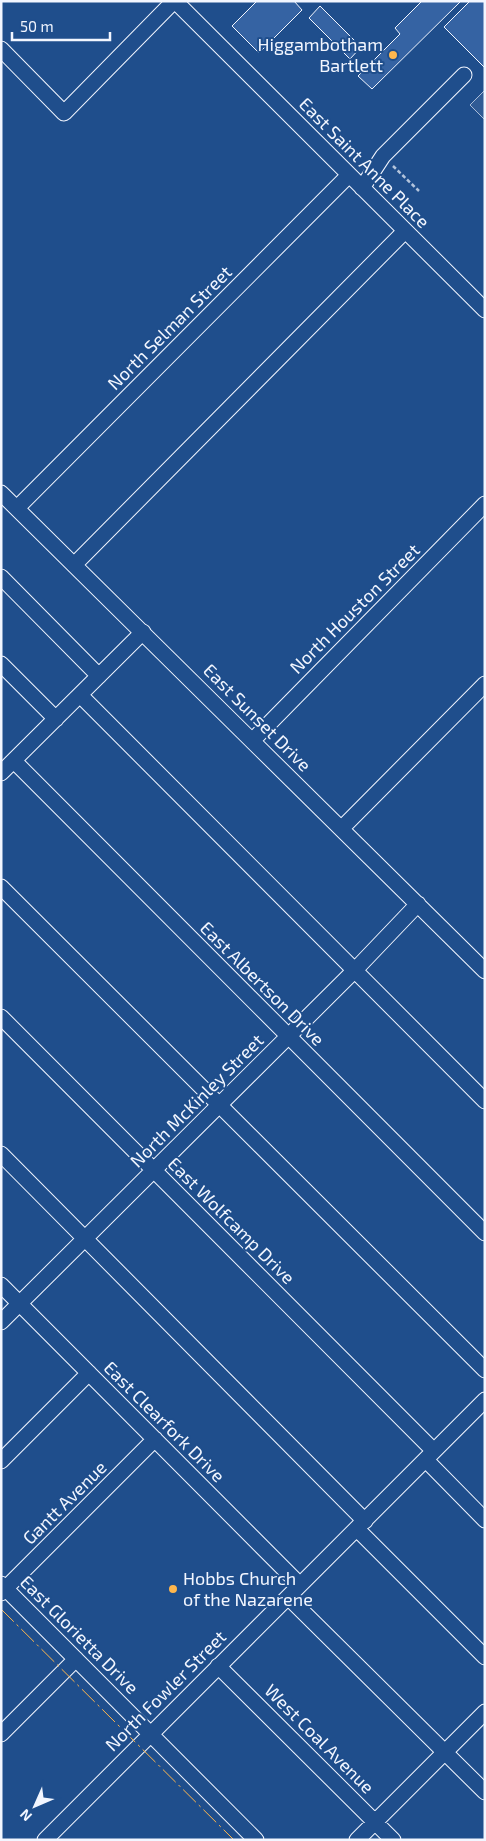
<svg xmlns="http://www.w3.org/2000/svg" width="486" height="1841" viewBox="0 0 486 1841" font-family="'Exo 2',sans-serif">
<style>
.parking{fill:#305b95;stroke:#a8bbd7}
.building{fill:#3563a3;stroke:#f2f6ff}
.lines{fill:none;stroke-linecap:round;stroke-linejoin:round}
.minor-casing{stroke:#f2f6ff;stroke-width:17}
.path{stroke:#b3c4dc;stroke-width:2.5;stroke-dasharray:4 2.5;stroke-linecap:butt}
.minor{stroke:#1f4e8c;stroke-width:15}
.power{stroke:#ffb74d;stroke-width:1;stroke-dasharray:18 4 2.5 4;stroke-linecap:butt}
.poi-dot{fill:#ffb74d;stroke:#1f4e8c;stroke-width:2}
.labels{text-anchor:middle;stroke-width:4;stroke-linejoin:round;paint-order:stroke}
.poi-label{font-size:18px;fill:#f2f6ff;stroke:#1f4e8c;text-anchor:end}
.street-label{font-size:18px;fill:#f2f6ff;stroke:#1f4e8c}
</style>
<rect width="100%" height="100%" fill="#1f4e8c"/>
<path class="parking" d="M485 90V120L470 105Z"/>
<path class="building" d="M257 1H294L302 10 259 53 232 26Z
M422 1H461L372 89 358 76 400 34 395 28Z
M470 1H485V68L444 27Z
M320 6 361 47 350 59 309 18Z"/>
<g class="lines">
<defs>
<path id="minor" d="M175 1 485 310
M1 49 64 113 174 1
M362 188 383 156 464 75
M1 493 485 971
M17 508 349 175
M74 565 405 231
M1 577 99 676
M1 664 56 719
M80 695 485 1101
M253 740 485 504
M14 761 485 1233
M1 773 143 632
M342 828 485 684
M1 887 485 1370
M1 1017 434 1451
M1 1154 365 1521
M1 1285 300 1585
M1 1322 355 970 418 904
M426 1460 485 1520
M1 1461 89 1373
M357 1529 485 1657
M1 1584 256 1840
M1 1593 155 1439
M288 1597 485 1792
M218 1666 393 1840
M1 1734 76 1659
M45 1840 485 1400
M357 1840 485 1712"/>
</defs>
<use href="#minor" class="minor-casing"/>
<path class="path" d="M393 166 419 191"/>
<use href="#minor" class="minor"/>
<path class="power" d="M1 1609 234 1840"/>
</g>
<g class="poi-dot">
<circle cx="393" cy="55" r="5"/>
<circle cx="173" cy="1589" r="5"/>
</g>
<g class="labels">
<g class="poi-label">
<text x="383" y="51">Higgambotham<tspan x="383" dy="21">Bartlett</tspan></text>
<text x="183" y="1585" text-anchor="start">Hobbs Church<tspan x="183" dy="21">of the Nazarene</tspan></text>
</g>
<g class="street-label">
<text transform="translate(364 163) rotate(45)" y="6">East Saint Anne Place</text>
<text transform="translate(170 328) rotate(-45)" y="6">North Selman Street</text>
<text transform="translate(355 609) rotate(-45)" y="6">North Houston Street</text>
<text transform="translate(257 718) rotate(45)" y="6">East Sunset Drive</text>
<text transform="translate(262 984) rotate(45)" y="6">East Albertson Drive</text>
<text transform="translate(197 1101) rotate(-45)" y="6">North McKinley Street</text>
<text transform="translate(231 1221) rotate(45)" y="6">East Wolfcamp Drive</text>
<text transform="translate(164 1422) rotate(45)" y="6">East Clearfork Drive</text>
<text transform="translate(65 1503) rotate(-45)" y="6">Gantt Avenue</text>
<text transform="translate(79 1635) rotate(45)" y="6">East Glorietta Drive</text>
<text transform="translate(166 1691) rotate(-45)" y="6">North Fowler Street</text>
<text transform="translate(319 1739) rotate(45)" y="6">West Coal Avenue</text>
</g>
</g>
<rect width="486" height="1841" fill="none" stroke="#f2f6ff" stroke-width="5"/>
<g transform="translate(35 1806) rotate(225)" stroke="#1f4e8c" stroke-width="4" paint-order="stroke">
<path d="M0-4L9 19L0 12L-9 19Z" fill="#f2f6ff"/>
<text y="-8" font-size="14" font-weight="bold" text-anchor="middle" fill="#f2f6ff">N</text>
</g>
<path d="M12 32v8h98v-8" fill="none" stroke="#f2f6ff" stroke-width="2.5"/>
<text x="20" y="32" font-size="15" fill="#f2f6ff" stroke="#1f4e8c" stroke-width="4" paint-order="stroke">50 m</text>
</svg>
